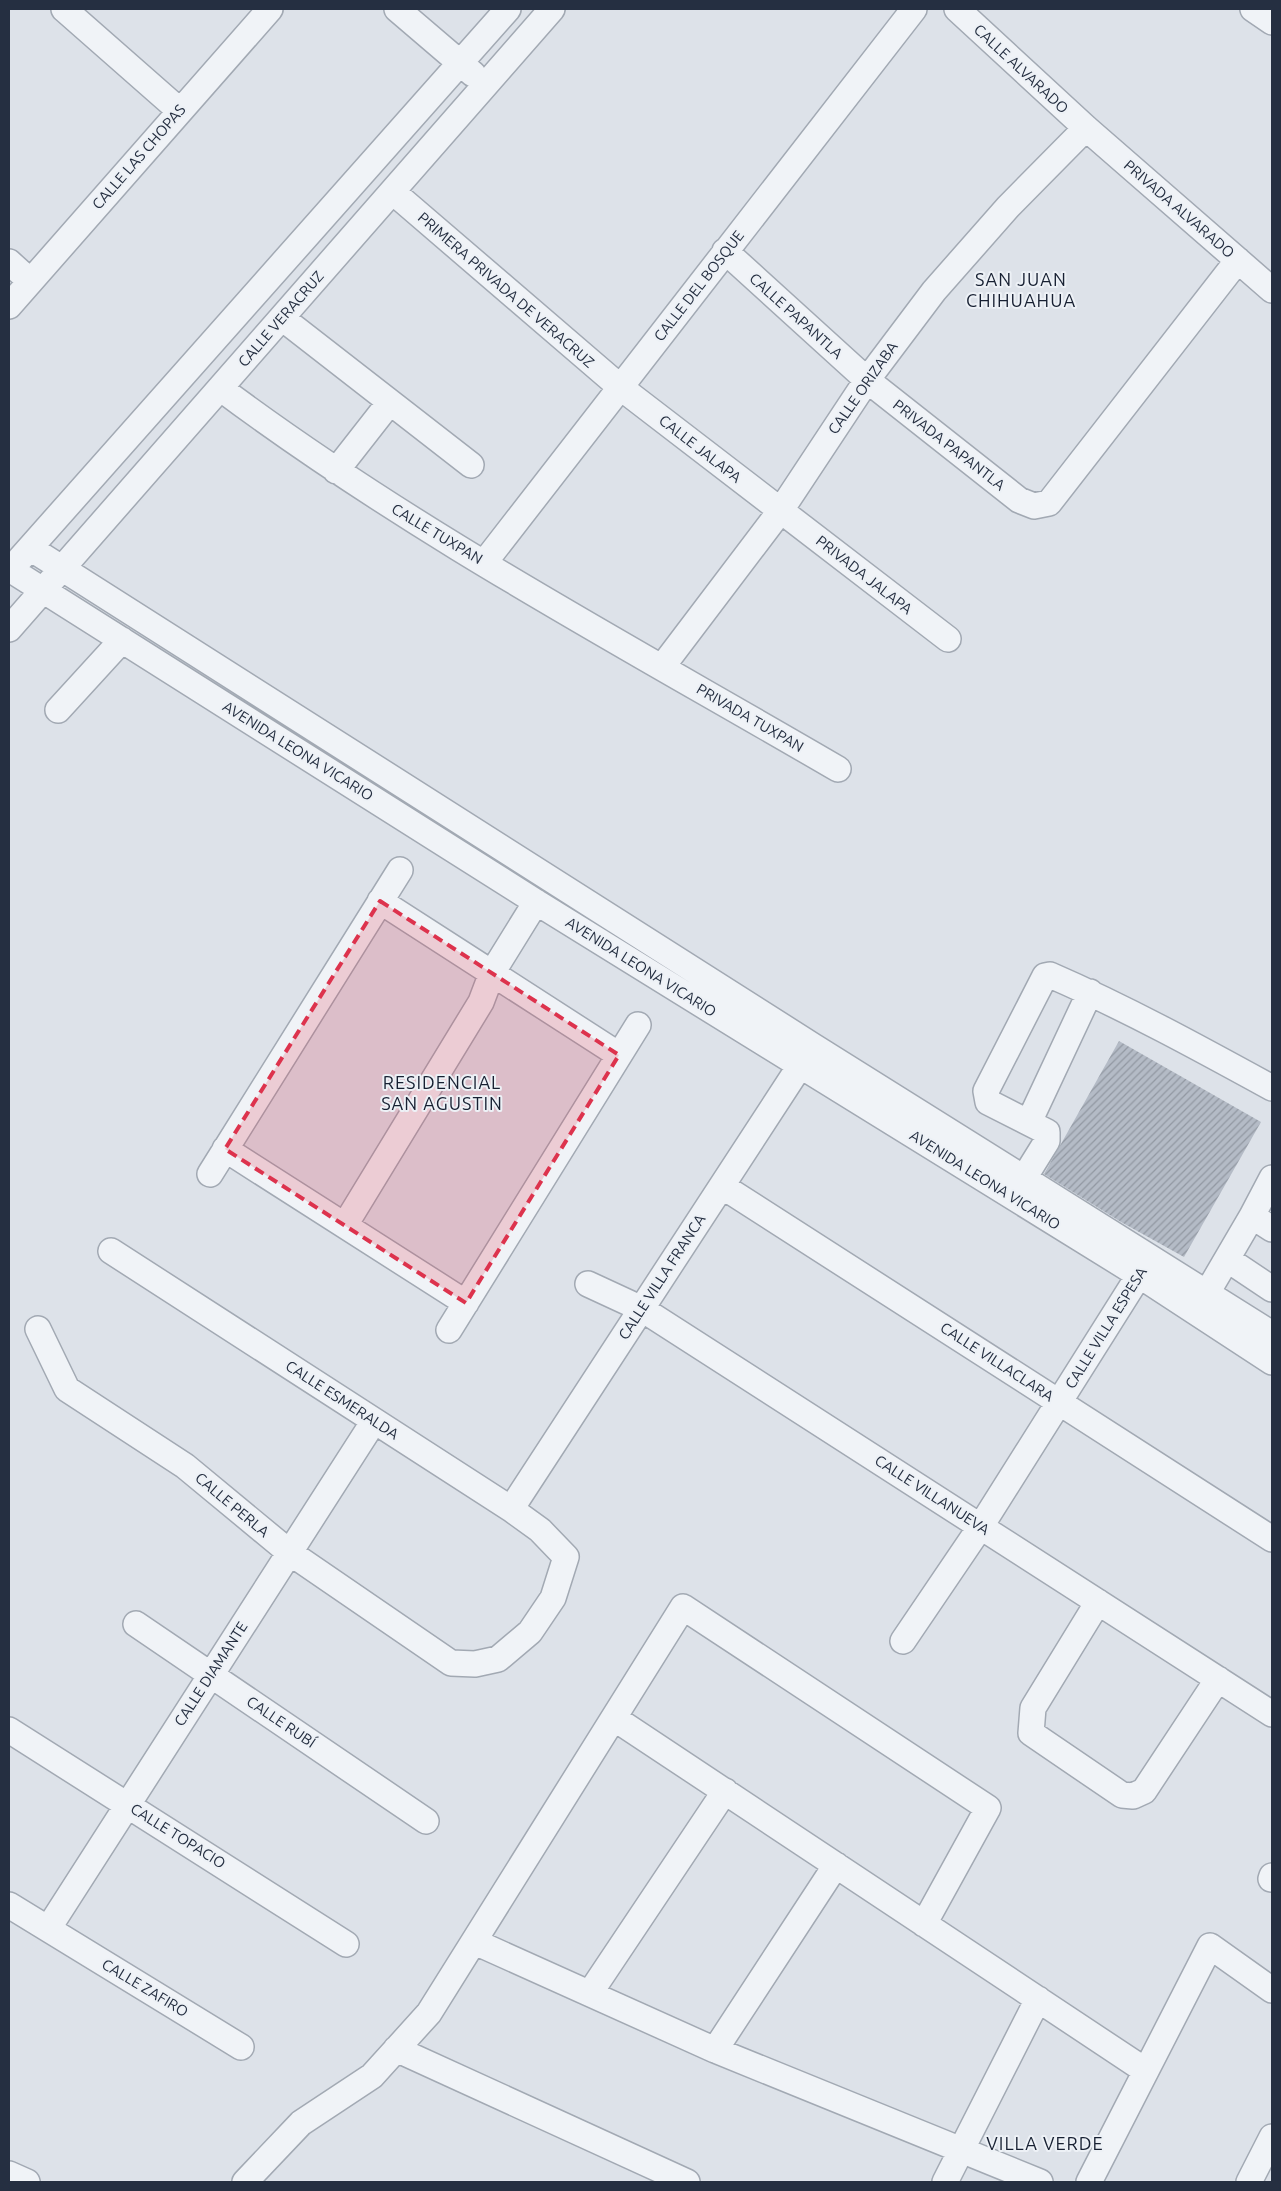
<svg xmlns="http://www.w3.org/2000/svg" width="1281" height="2191" viewBox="0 0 1281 2191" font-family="Ubuntu,sans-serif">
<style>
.building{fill:url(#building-hatch)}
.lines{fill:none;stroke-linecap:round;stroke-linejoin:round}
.minor-casing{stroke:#a2a9b3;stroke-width:28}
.minor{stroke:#f0f3f7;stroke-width:25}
.marked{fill:#dd334d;fill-opacity:0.2;stroke:#dd334d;stroke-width:4;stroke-dasharray:10 6;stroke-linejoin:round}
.labels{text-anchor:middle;stroke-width:4;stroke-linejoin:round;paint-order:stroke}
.street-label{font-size:15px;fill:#252f41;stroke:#edf1f6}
.quarter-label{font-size:18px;letter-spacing:1px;fill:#172032;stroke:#edf1f6}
</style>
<defs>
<pattern id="building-hatch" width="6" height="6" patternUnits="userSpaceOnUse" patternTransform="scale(1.25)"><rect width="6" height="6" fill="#b4bbc6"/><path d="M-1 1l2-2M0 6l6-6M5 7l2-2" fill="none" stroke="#9298a2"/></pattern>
</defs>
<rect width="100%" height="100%" fill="#dde2e9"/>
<path class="building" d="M1119 1041 1261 1122 1184 1257 1121 1222 1044 1174Z"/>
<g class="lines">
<defs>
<path id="minor" d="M64 9 180 111
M397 9 473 74
M957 9 1086 128 1272 290
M1253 9 1272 22
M393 192 620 387 948 639
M725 251 867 380 1019 500 1034 506 1049 503 1238 260
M9 262 30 281
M9 306 270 9
M282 318 471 465
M220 388C414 533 629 647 838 769
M336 471 390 402
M30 548 813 1046 1272 1334
M20 559 508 9
M484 563 914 9
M11 570 536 902 1139 1275 1272 1362
M9 629 552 9
M662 667 781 510 867 380 934 291 1008 207 1086 128
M58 710 122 640
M380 901 619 1055
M1029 1122 1090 992
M225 1149 466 1303
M210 1174 400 870
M1024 1178 1047 1141V1132L988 1102 986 1091 1045 976 1050 975C1126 1008 1199 1048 1272 1088
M722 1186 1272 1539
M1252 1216 1272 1178
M345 1225 481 1002 492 973 536 902
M1227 1259 1272 1289
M588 1284 642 1309 1272 1714
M1207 1293 1252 1216 1272 1229
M38 1329 67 1389 185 1466 289 1552 451 1663 475 1664 498 1659 530 1632 553 1598 566 1557 540 1530 511 1509 111 1251
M449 1330 638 1025
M511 1509 809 1052
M1098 1602 1033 1708 1031 1733 1122 1795 1133 1796 1144 1791 1218 1679
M136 1624 426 1821
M903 1641 981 1526 1148 1261
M614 1718 1146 2071
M9 1730 346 1944
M1271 1879 1272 1876
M9 1905 241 2047
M48 1929 374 1421
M475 1942 715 2050 1040 2182
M590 1993 725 1791
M396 2049 687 2182
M715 2050 836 1865
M9 2174 27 2182
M245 2182 301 2123 372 2076 429 2013 683 1607 988 1808 924 1924
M945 2182 1038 1999
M1089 2182 1210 1946 1272 1990
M1249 2182 1272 2137"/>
</defs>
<use href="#minor" class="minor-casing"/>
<use href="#minor" class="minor"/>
</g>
<path class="marked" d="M380 901 619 1055 466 1303 225 1149Z"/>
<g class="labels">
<g class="street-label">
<text transform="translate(1021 69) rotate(43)" y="5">CALLE ALVARADO</text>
<text transform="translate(139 157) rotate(-49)" y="5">CALLE LAS CHOPAS</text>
<text transform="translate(1179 209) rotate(41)" y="5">PRIVADA ALVARADO</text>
<text transform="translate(699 286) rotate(-52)" y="5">CALLE DEL BOSQUE</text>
<text transform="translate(506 290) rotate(41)" y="5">PRIMERA PRIVADA DE VERACRUZ</text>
<text transform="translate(796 316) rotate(42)" y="5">CALLE PAPANTLA</text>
<text transform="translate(281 319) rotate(-49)" y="5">CALLE VERACRUZ</text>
<text transform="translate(863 388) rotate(-55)" y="5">CALLE ORIZABA</text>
<text transform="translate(949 445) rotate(38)" y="5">PRIVADA PAPANTLA</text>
<text transform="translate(700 449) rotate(38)" y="5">CALLE JALAPA</text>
<text transform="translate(437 534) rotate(31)" y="5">CALLE TUXPAN</text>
<text transform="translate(864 575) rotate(38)" y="5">PRIVADA JALAPA</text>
<text transform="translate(750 718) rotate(30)" y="5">PRIVADA TUXPAN</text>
<text transform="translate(298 751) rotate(32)" y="5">AVENIDA LEONA VICARIO</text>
<text transform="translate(641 967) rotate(32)" y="5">AVENIDA LEONA VICARIO</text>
<text transform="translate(985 1180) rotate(32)" y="5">AVENIDA LEONA VICARIO</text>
<text transform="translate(662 1277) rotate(-57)" y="5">CALLE VILLA FRANCA</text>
<text transform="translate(1106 1328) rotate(-58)" y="5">CALLE VILLA ESPESA</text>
<text transform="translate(997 1362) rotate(33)" y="5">CALLE VILLACLARA</text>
<text transform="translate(342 1400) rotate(33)" y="5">CALLE ESMERALDA</text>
<text transform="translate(932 1495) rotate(33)" y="5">CALLE VILLANUEVA</text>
<text transform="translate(232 1505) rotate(40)" y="5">CALLE PERLA</text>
<text transform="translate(211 1674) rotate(-57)" y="5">CALLE DIAMANTE</text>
<text transform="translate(281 1722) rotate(34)" y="5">CALLE RUBÍ</text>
<text transform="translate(178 1836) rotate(32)" y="5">CALLE TOPACIO</text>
<text transform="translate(145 1988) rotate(31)" y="5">CALLE ZAFIRO</text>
</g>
<g class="quarter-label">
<text x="1021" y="286">SAN JUAN<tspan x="1021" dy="21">CHIHUAHUA</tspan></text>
<text x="442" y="1089">RESIDENCIAL<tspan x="442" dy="21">SAN AGUSTIN</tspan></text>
<text x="1045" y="2150">VILLA VERDE</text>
</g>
</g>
<rect width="1281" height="2191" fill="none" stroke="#252f41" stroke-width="20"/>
</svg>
